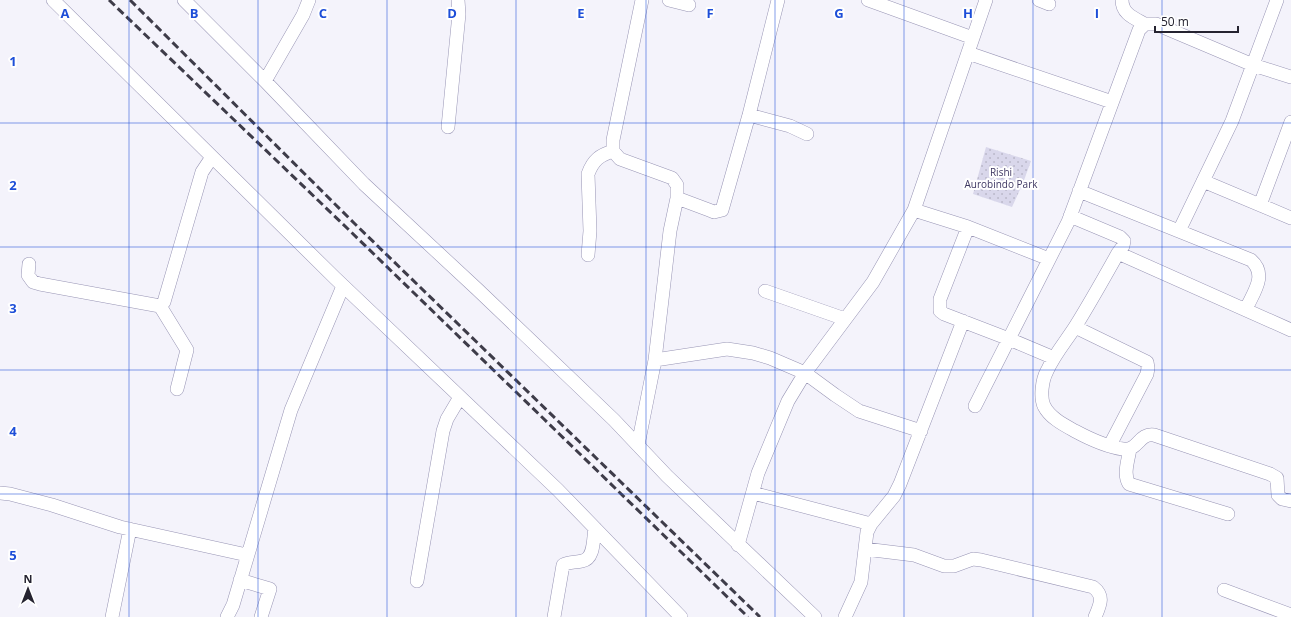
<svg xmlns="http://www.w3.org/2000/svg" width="1291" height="617" viewBox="0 0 1291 617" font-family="'Open Sans',sans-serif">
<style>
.grass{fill:url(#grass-dots)}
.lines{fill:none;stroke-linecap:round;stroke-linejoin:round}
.street-casing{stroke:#9895b5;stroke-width:14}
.street{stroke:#fff;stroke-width:13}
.rail{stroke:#3e3c49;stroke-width:3;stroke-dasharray:8 4;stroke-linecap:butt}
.grid{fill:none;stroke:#1d4ed8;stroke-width:1;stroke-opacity:0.55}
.labels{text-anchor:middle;stroke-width:4;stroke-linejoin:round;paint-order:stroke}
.park-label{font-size:10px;fill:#3e3762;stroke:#fff}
.grid-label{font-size:13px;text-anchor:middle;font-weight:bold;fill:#1d4ed8;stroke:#fff;stroke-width:4;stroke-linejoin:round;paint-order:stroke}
</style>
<defs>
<pattern id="grass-dots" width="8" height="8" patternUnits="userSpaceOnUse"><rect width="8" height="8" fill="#d9d7eb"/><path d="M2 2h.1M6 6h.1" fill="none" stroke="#bab8ca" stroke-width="1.8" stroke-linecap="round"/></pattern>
</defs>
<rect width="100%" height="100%" fill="#f4f3fb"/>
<path class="grass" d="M986 147 1031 161 1023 183 1012 207 973 194Z"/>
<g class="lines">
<defs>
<path id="street" d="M53 0 335 278 558 490 681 617
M184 0 265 81 364 184 477 289 614 420 667 476 815 617
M669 0 689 5
M868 0 973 38
M1039 0 1049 4
M1122 0C1122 14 1134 18 1145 24
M968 53 1112 102
M265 81 303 15 309 0
M749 115 790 126 807 134
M448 127 459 14 458 0
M1203 181 1291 218
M1079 191 1251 260C1268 275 1253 293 1246 309
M677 198 709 210 714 212 722 210 749 115 778 0
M1260 205 1291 122
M914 210 968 227 1049 259
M1070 216 1120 237 1124 241 1123 246 1118 253
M968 227 940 299V311L944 314 1009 339 1054 358
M1179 231 1232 121 1277 0
M588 255 590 231 588 174C593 160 600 155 613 151
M29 264 28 275 33 282 40 284 160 306 164 302 202 172 212 157
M765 291 845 319
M160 306 187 350 177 389
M1075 327 1147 362 1148 368 1147 374 1110 445
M1291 330 1118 253C1104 278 1090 303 1075 327 1066 341 1054 355 1047 371 1042 380 1040 397 1044 406 1050 418 1064 425 1075 431 1088 438 1108 447 1123 449 1139 451 1138 433 1154 435L1270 474 1277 478 1278 495 1282 499 1291 501
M655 360 727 349 753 353 770 358 805 373 835 395 859 411 921 431
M975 406 1068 222 1139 30 1145 24H1156L1253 65 1291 77
M638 445 655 360 670 231 677 198V185L672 178 620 159 613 151V140L642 0
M1130 449C1128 461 1123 474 1129 484L1228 514
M0 493 10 494 52 505 120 527 247 555
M753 493 871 524
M738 545 758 473 788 401 805 373 873 282 914 210 986 0
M865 549 914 555 944 566H954L973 559 981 560 1093 587C1105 596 1100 605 1095 617
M240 580 270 589 261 617
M417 581 443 431 447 419 460 397
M1224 590 1291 615
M112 617 130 529
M227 617 233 605 291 410 343 286
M554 617 563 565C570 561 575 563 582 561 595 559 593 538 595 528
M845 617 861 582 867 532 871 524 894 496 900 484 963 321"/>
</defs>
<use href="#street" class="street-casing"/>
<use href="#street" class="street"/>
<path class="rail" d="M109 0 348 229 748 617
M130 0 354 223 760 617"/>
</g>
<path class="grid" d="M129 0V617M258 0V617M387 0V617M516 0V617M646 0V617M775 0V617M904 0V617M1033 0V617M1162 0V617M0 123H1291M0 247H1291M0 370H1291M0 494H1291"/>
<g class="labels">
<g class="park-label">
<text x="1001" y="176">Rishi<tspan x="1001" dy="12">Aurobindo Park</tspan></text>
</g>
</g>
<g class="grid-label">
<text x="65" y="18">A</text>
<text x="194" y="18">B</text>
<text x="323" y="18">C</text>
<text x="452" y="18">D</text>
<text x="581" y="18">E</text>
<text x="710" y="18">F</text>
<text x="839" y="18">G</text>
<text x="968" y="18">H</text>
<text x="1097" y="18">I</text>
<text x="13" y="66">1</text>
<text x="13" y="190">2</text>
<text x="13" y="313">3</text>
<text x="13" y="436">4</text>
<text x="13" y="560">5</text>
</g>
<g transform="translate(28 589)" stroke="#ffffff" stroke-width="3" paint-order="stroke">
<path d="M0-3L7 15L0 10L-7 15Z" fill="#252330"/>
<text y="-6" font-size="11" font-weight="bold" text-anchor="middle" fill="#252330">N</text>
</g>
<path d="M1155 26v6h83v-6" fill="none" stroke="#252330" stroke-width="2"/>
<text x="1161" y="26" font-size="12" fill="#252330" stroke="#ffffff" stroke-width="3" paint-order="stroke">50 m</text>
</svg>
